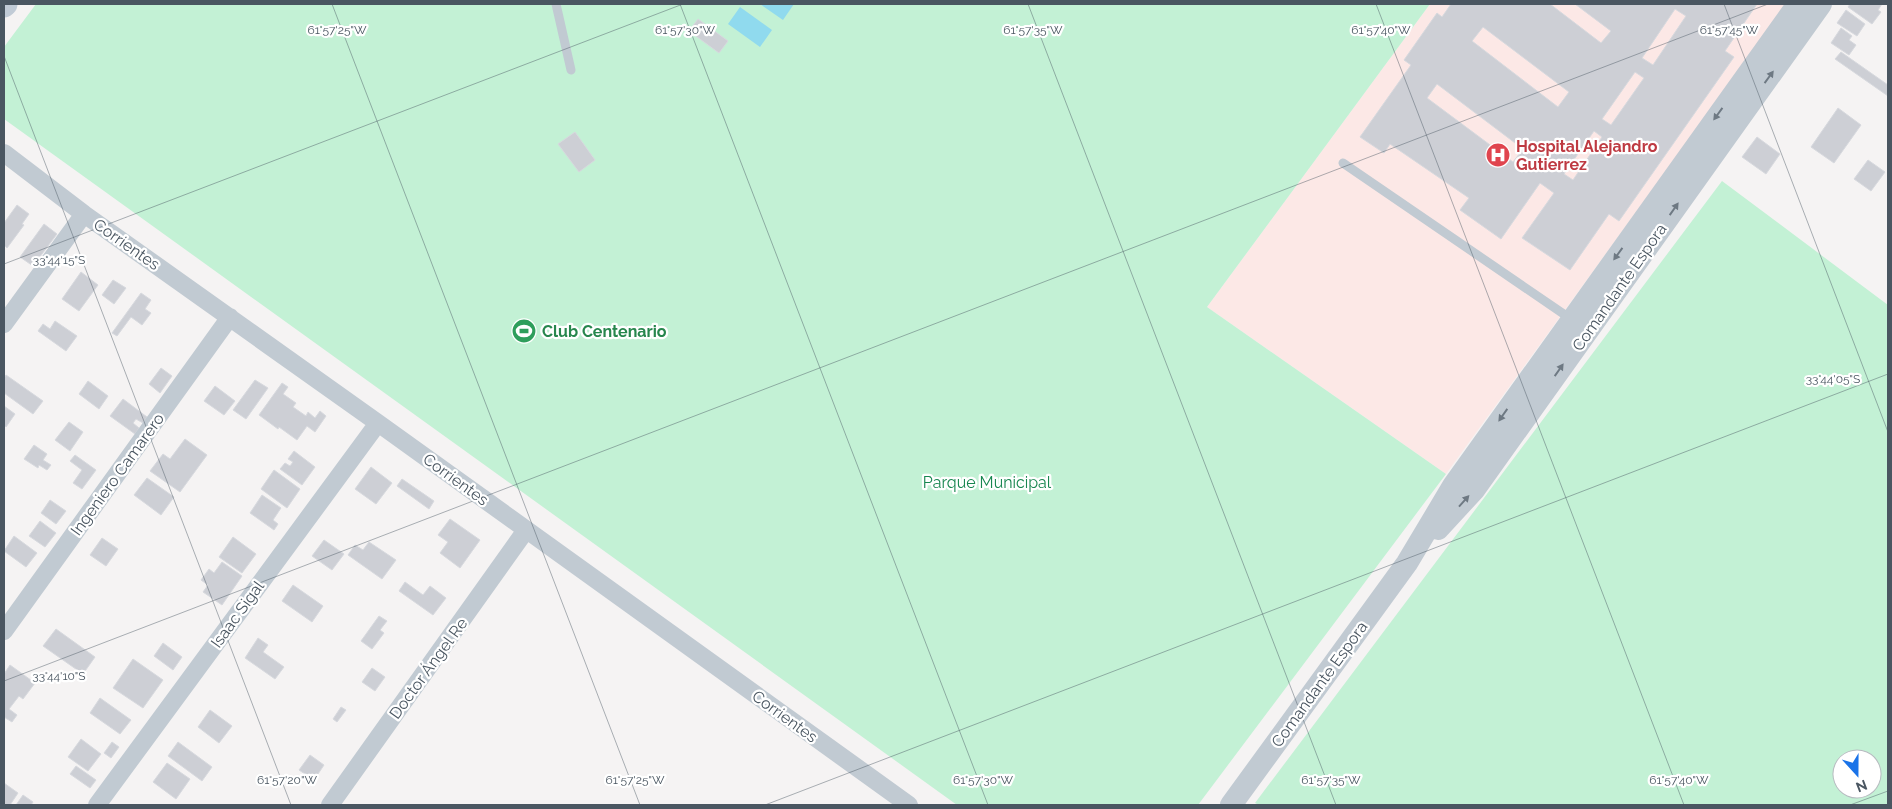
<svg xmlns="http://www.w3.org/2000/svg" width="1892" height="809" viewBox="0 0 1892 809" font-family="Raleway,sans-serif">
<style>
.medical{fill:#fce8e6}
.green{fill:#c3f1d5;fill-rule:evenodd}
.water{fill:#90daee}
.building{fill:#cdcfd5;stroke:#d7d9de;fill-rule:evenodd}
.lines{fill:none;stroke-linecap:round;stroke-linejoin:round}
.service{stroke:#c1cad2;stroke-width:9}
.minor{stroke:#c1cad2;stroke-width:18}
.tertiary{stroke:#c1cad2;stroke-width:22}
.secondary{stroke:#c1cbd6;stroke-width:25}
.oneway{fill:#6e7983}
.ticks{fill:none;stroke:#4a5661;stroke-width:1;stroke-opacity:0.45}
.labels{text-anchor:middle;stroke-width:4.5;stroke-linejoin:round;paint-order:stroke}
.health-label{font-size:16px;font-weight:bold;fill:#be3a42;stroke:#fff;text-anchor:start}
.street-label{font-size:16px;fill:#4a5661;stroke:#fff}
.leisure-label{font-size:16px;font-weight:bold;fill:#27864d;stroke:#fff;text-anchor:start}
.park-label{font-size:16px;fill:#17864f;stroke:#fff}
.ticks-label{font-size:12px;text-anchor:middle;fill:#4a5661;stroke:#fff;stroke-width:4.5;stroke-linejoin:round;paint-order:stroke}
</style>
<rect width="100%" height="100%" fill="#f5f3f3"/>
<path class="medical" d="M1430 4H1787L1446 474 1207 307Z"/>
<path class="green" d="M36 4H1430L1207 307 1446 474 1198 805H957L4 119V47Z
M1722 181 1888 305V805H1259L1255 803ZM1842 759H1872V789H1842Z"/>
<path class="water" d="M760 4H794L783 20Z
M740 7 772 30 760 47 728 24Z"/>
<path class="building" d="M1451 4H1550L1601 43 1611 31 1575 4H1757L1725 51 1734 57 1619 221 1609 214 1570 270 1522 238 1554 193 1540 183 1501 239 1460 210 1469 198 1390 144 1384 153 1360 137 1411 65 1404 60 1437 13 1442 17ZM1675 9 1686 16 1653 65 1642 58ZM1483 27 1569 92 1558 107 1472 41ZM1635 72 1644 78 1611 125 1602 119ZM1437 84 1523 149 1513 162 1427 98ZM1594 131 1602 137 1573 180 1564 174Z
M1850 4H1882L1878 10 1881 12 1872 24 1848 7Z
M1846 10 1865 24 1857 36 1837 23Z
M698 19 728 41 719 53 689 31Z
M1841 28 1852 36 1849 40 1856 45 1849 55 1831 43Z
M1841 52 1888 85V96L1835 59Z
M1838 108 1861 125 1834 163 1811 147Z
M575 132 595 160 579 172 558 144Z
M1757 137 1780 154 1766 174 1742 157Z
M1868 160 1885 172 1871 191 1854 179Z
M17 205 29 214 22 224 24 225 7 248 4 245V223Z
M44 224 57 234 33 266 20 257Z
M81 272 98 285 79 311 62 299Z
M113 280 126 288 114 304 102 295Z
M141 293 151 300 145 309 151 313 142 325 131 317 117 336 112 333Z
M55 321 77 336 66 351 38 331 43 324 50 329Z
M161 368 172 376 160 393 149 384Z
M6 375 43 401 33 414 4 393V378Z
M255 380 268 388 246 419 233 410Z
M88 381 108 396 99 409 79 394Z
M282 383 288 387 283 394 296 403 293 407 306 416 308 412 315 418 320 411 326 416 315 432 307 426 297 440 279 427 278 429 259 415Z
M215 386 235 401 224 415 204 401Z
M123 399 147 417 143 423 136 419 133 423 139 428 135 434 110 416Z
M4 406 15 414 6 427 4 425Z
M69 422 83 432 70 451 55 440Z
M185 439 207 455 180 492 150 471 163 454 170 459Z
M34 445 47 454 43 460 51 465 47 470 39 465 38 468 24 459Z
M294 451 315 467 302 485 280 469 285 463 290 466 293 462 288 459Z
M75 455 96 470 82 489 73 483 82 470 70 461Z
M371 467 392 483 376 504 355 489Z
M274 470 300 489 287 508 261 489Z
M147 478 174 497 161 515 134 495Z
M402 479 434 501 429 509 397 486Z
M262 495 281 508 273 520 278 524 274 530 250 513Z
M50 500 66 511 56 524 41 513Z
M450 519 480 540 460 568 440 553 448 542 438 535Z
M40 521 56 533 45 547 29 536Z
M14 536 37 553 26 567 4 551Z
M233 537 256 554 242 573 219 557Z
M102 538 118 549 106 566 90 555Z
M324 540 344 554 332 570 312 556Z
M369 542 396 560 382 579 348 555 355 545 363 550Z
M222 562 242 576 222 605 203 592 208 585 201 580 209 569 214 573Z
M405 582 423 595 430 586 446 598 433 615 399 591Z
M293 585 323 606 312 622 282 601Z
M379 616 387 621 380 630 384 633 372 649 361 641Z
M56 629 95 657 83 674 43 646Z
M258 638 268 645 263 652 284 667 275 679 245 658Z
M163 643 182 657 173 670 154 656Z
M133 659 163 680 143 708 113 688Z
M10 665 35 683 23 699 19 696 9 709 17 715 12 722 4 717V674Z
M372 668 385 677 375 691 362 682Z
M100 698 131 720 120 734 90 713Z
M341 707 346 710 337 722 333 719Z
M210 710 232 726 219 743 198 727Z
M81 739 101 754 88 771 68 757Z
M112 742 119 747 111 758 104 753Z
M178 742 212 767 202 781 168 756Z
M310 755 324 765 314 780 299 770Z
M167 763 190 779 176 799 153 782Z
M76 766 96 780 90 788 70 774Z
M4 783 18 793 10 805H4Z
M23 795 33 802 31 805H16Z"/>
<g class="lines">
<path class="service" d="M556 4 571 70
M1343 163 1571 319"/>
<path class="minor" d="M4 153 84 214 378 423 909 805
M4 324 84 214
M4 631 230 317
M97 805 378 423
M330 805 526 530"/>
<path class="tertiary" d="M1438 529 1474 490 1821 4
M1231 805 1407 563 1453 486 1798 4"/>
<path class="secondary" d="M4 5 5 4"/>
</g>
<defs><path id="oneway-solid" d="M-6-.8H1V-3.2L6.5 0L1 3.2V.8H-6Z" transform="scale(1.25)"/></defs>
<g class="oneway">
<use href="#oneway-solid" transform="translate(1769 77) rotate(-54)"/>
<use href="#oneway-solid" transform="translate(1718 114) rotate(126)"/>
<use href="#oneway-solid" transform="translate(1674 209) rotate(-55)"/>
<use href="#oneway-solid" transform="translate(1618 254) rotate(126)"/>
<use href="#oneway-solid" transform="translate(1559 370) rotate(-55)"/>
<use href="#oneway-solid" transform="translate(1503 415) rotate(125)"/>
<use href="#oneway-solid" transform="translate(1464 501) rotate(-48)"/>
</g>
<path class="ticks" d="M332 4 640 805M680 4 988 805M1028 4 1336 805M1376 4 1684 805M1724 4 1888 432M4 56 291 805M4 264 683 4M4 681 1768 4M765 805 1888 374M1850 805 1888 791"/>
<defs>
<symbol id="hospital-disc" viewBox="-11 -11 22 22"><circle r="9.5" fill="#e0444e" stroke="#fff"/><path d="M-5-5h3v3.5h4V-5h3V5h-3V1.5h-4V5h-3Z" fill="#fff"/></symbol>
<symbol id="stadium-disc" viewBox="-11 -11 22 22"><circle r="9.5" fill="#2e9e5b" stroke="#fff"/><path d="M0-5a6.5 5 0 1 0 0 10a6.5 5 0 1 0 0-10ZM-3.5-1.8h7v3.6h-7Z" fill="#fff"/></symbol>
</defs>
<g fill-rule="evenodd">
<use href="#hospital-disc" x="1484" y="141" width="28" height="28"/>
<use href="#stadium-disc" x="510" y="317" width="28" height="28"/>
</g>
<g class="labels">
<g class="health-label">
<text x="1516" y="152">Hospital Alejandro<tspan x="1516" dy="18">Gutierrez</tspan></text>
</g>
<g class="street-label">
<text transform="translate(127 244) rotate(35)" y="6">Corrientes</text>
<text transform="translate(1619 287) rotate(-55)" y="6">Comandante Espora</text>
<text transform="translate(117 474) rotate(-54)" y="6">Ingeniero Camarero</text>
<text transform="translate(456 479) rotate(36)" y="6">Corrientes</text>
<text transform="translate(237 614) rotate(-54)" y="6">Isaac Sigal</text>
<text transform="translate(428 668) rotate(-54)" y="6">Doctor Ángel Re</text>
<text transform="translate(1319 684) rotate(-54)" y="6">Comandante Espora</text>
<text transform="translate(785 716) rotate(36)" y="6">Corrientes</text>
</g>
<g class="leisure-label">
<text x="542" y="337">Club Centenario</text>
</g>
<g class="park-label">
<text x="987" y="488">Parque Municipal</text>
</g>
</g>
<g class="ticks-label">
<text x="337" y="34">61°57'25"W</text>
<text x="685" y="34">61°57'30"W</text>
<text x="1033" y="34">61°57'35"W</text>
<text x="1381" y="34">61°57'40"W</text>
<text x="1729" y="34">61°57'45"W</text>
<text x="59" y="264">33°44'15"S</text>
<text x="1833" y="383">33°44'05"S</text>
<text x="59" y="680">33°44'10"S</text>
<text x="287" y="784">61°57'20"W</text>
<text x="635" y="784">61°57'25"W</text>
<text x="983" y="784">61°57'30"W</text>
<text x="1331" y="784">61°57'35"W</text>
<text x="1679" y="784">61°57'40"W</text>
</g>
<rect width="1892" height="809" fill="none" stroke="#4a5661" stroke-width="10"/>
<g transform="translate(1857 774) rotate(159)"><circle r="24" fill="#ffffff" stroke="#b7bbc0"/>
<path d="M0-4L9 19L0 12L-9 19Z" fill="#1a73e8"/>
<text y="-8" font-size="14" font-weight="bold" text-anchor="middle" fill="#4a5661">N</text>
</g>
</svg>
